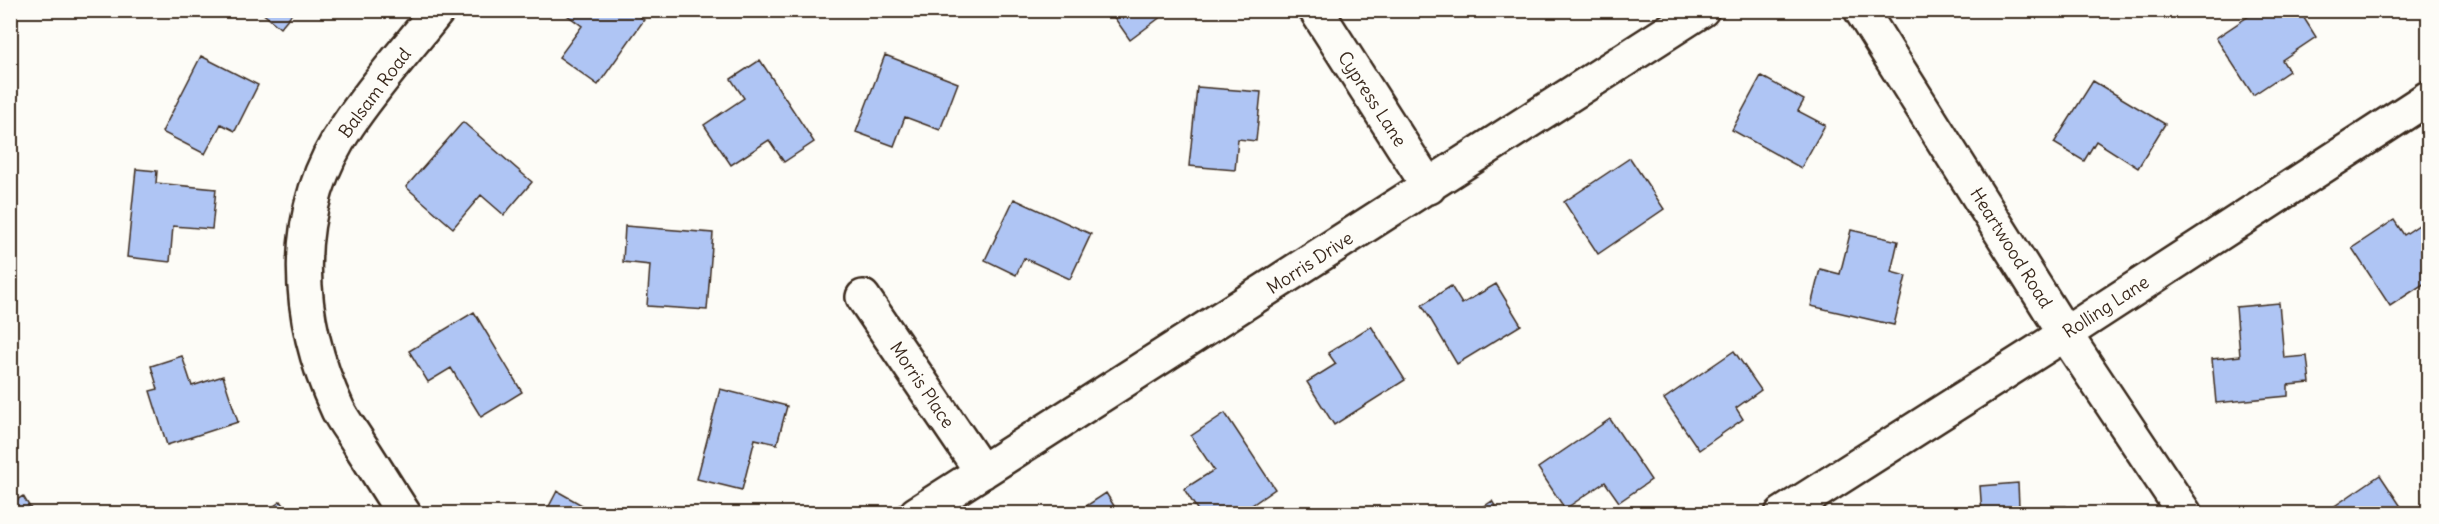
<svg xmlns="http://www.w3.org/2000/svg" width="2439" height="524" viewBox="0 0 2439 524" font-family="Delius,sans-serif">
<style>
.building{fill:#afc5f4;stroke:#3b2a1e;stroke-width:1.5}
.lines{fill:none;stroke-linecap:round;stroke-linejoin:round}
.street-casing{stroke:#3b2a1e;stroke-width:38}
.street{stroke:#fdfcf7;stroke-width:33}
.labels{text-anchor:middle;stroke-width:4.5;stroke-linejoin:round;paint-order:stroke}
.street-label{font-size:18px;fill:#3b2a1e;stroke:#fdfcf7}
</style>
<rect width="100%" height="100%" fill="#fdfcf7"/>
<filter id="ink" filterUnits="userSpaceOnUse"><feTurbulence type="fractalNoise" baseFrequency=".0167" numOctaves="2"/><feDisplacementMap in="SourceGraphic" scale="12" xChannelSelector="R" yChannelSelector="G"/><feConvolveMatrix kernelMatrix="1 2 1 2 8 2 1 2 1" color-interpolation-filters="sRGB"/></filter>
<g filter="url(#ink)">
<path class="building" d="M259 10H295L280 28Z
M560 10H632L644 20 598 85 559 57 582 26Z
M1109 10H1170L1130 40Z
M2258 10H2299L2316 37 2282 60 2289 71 2253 95 2216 38Z
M885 55 958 83 940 130 905 117 894 146 856 132Z
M201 56 258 85 235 131 221 124 205 154 162 132Z
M760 60 814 142 784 162 769 140 731 165 704 125 744 98 731 79Z
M1761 76 1804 100 1798 111 1825 125 1801 168 1732 130Z
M2093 81 2165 124 2138 168 2096 141 2084 161 2054 143Z
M1197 87 1261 92 1256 141 1238 139 1235 170 1189 166Z
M463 122 532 182 504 215 481 195 453 228 406 187Z
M1630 158 1664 209 1598 254 1564 202Z
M136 169 157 171 156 183 216 189 212 229 173 226 170 262 127 257Z
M1014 199 1091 234 1070 279 1024 258 1016 275 985 260Z
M2428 219V281L2390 306 2352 248 2394 220 2404 235Z
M625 226 713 233 707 310 647 306 650 265 623 262Z
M1851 230 1898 241 1891 272 1906 276 1894 325 1811 306 1820 269 1840 274Z
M1496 284 1521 325 1457 364 1422 305 1451 286 1462 304Z
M2279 303 2284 358 2307 356 2310 383 2288 385V396L2216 403 2212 359 2240 356 2236 307Z
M474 312 522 392 481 417 451 368 428 382 409 351Z
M1371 326 1405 380 1334 425 1307 382 1336 364 1328 353Z
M1734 351 1761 390 1736 408 1743 419 1699 450 1664 399Z
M182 356 192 386 223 376 238 422 167 445 150 391 158 389 151 366Z
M720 389 787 406 777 444 755 439 742 490 697 479Z
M1225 413 1275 489 1239 514H1200L1184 489 1214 470 1191 436Z
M1610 419 1651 480 1619 502 1605 482 1565 509 1538 468Z
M2380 475 2406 514H2323Z
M2018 483 2019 506H2066L2067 514H1982L1980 486Z
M557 491 598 514H545Z
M1106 493 1119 514H1074Z
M23 496 34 514H10V504Z
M281 501 290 514H263Z
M1492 501 1500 514H1473Z"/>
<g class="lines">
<defs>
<path id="street" d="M1316 10 1429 187
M1861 10 2065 334 2185 514
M863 297 982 472
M404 514C389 491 375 468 360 445 353 433 344 422 338 410 295 318 288 211 348 125 375 85 408 48 438 10
M916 514 1702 10
M1782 514 2065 334 2428 98"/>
</defs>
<use href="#street" class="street-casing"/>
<use href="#street" class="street"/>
</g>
</g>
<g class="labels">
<g class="street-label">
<text transform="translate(375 93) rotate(-53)" y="6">Balsam Road</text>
<text transform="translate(1372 99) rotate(57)" y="6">Cypress Lane</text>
<text transform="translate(2011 248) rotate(58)" y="6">Heartwood Road</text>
<text transform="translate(1310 263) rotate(-33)" y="6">Morris Drive</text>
<text transform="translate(2106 307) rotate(-33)" y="6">Rolling Lane</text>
<text transform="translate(922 385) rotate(56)" y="6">Morris Place</text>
</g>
</g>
<rect width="2439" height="524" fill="none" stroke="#fdfcf7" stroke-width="36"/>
<rect x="18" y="18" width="2403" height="488" fill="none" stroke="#3b2a1e" stroke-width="2" filter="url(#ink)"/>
</svg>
